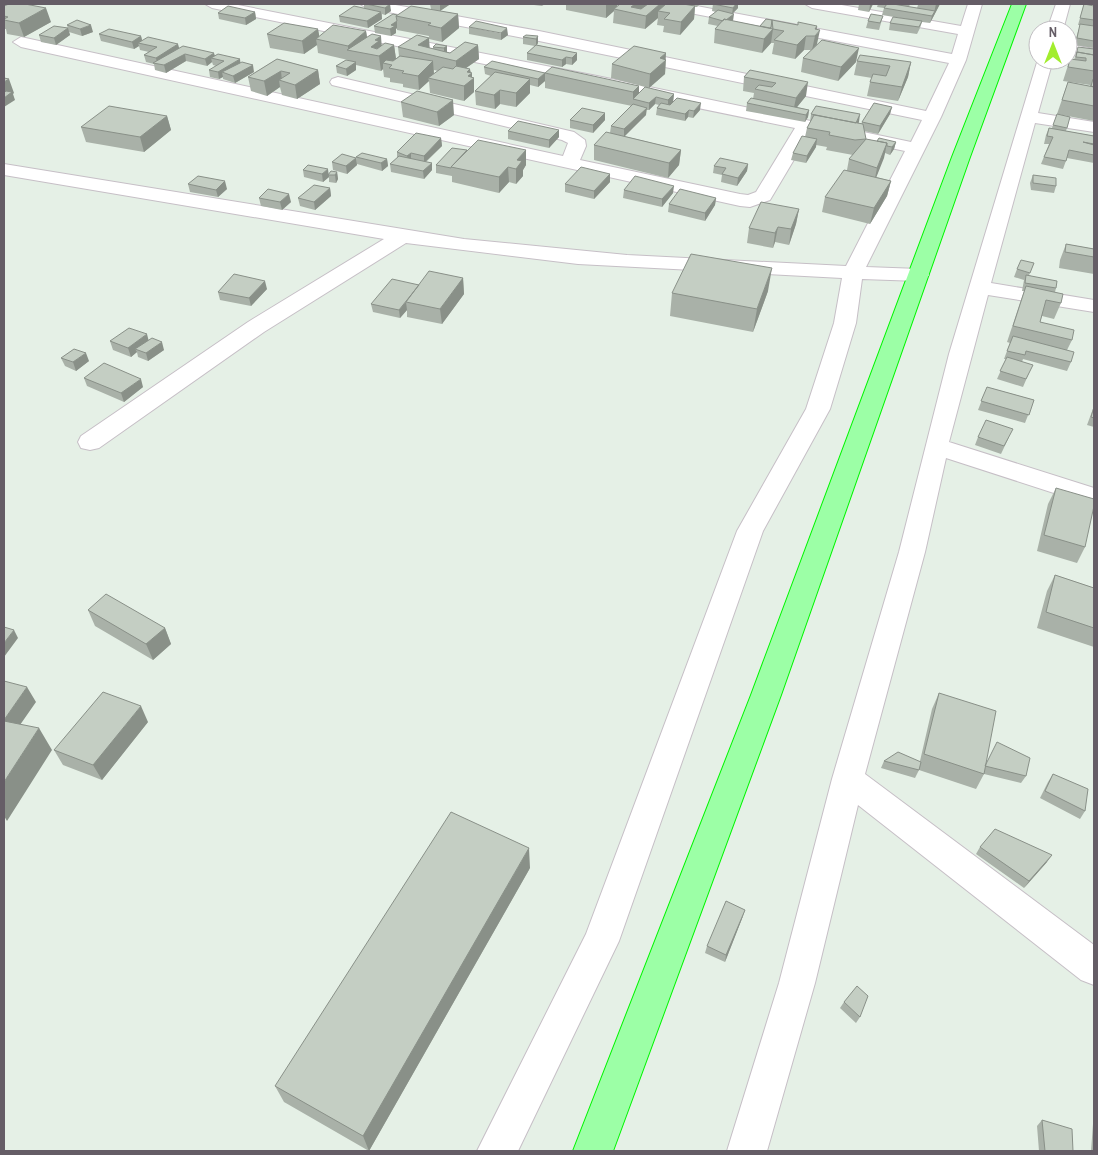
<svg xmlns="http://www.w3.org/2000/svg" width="1098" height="1155" viewBox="0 0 1098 1155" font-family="'Archivo Narrow',sans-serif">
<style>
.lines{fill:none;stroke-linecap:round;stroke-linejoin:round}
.minor-casing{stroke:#c6bfc6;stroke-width:2}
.trunk-casing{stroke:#00f501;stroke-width:2}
.minor{fill:#fff;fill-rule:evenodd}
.trunk{fill:#9cffa6;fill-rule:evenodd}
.wall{fill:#a9b1a8;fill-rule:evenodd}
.shaded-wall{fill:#899088}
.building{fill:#c4cec3;stroke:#899088}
</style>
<rect width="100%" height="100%" fill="#e5f0e6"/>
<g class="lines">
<defs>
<path id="minor" d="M205 4H233L597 76 911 142 922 120 539 41 367 8 360 4H390L539 31 926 111 949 63 664 8 657 4H686L952 54 958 34 812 8 805 4H836L961 26 968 4H982L966 60 941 117 866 267 919 269 926 271 929 275 926 279 919 281 862 279 856 323 830 409 763 531 619 941 518 1151H477L586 934 737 531 806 409 834 323 842 278 578 264 406 243 264 332 99 448 90 450 81 448 78 442 81 436 248 322 384 239 4 175V164L464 239 627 255 846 266 905 151 811 131 770 200 750 207 740 206 21 47 13 42 21 37 563 156 568 143 562 140 332 85 330 82 332 79 338 77 574 132 585 140 586 146 580 160 740 194 748 195 756 192 795 128 212 8Z
M1056 4H1070L1063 30H1047Z
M1068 44 1094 49V59L1068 54Z
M1038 59 1053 60 1038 113 1094 122V132L1035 123 991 283 1094 300V312L988 295 949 442 1094 488V506L946 458 925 552 865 774 1094 945V985L1081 980 858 805 815 983 767 1151H727L779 983 832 779 899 552 949 354Z"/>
<path id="trunk" d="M1012 4H1026L970 157 781 695 613 1151H573L751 695 952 157Z"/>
</defs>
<use href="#minor" class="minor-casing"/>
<use href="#trunk" class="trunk-casing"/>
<use href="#minor" class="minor"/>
<use href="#trunk" class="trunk"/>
</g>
<path class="wall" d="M364 4H388L391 11 385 15 382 14V19L368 28 340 22 339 16 364 8Z
M430 4H449V5L440 11 458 14 459 28 442 42 429 39V36L397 30V28L396 29V33L391 36 375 33 374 26 397 15 431 9Z
M526 4H545L542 6Z
M566 4H617V6L620 4H700L697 7H695L694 19 680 35 663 32 664 26 657 25 658 18 645 29 613 23 614 11 606 18 566 10Z
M713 4H738V8L732 14 733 21 760 26 766 19 798 25 817 26V44L856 62 838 81 801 72 803 58 811 50H804L795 59 772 54 774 43H771L762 53 714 43 715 29 718 26 708 24 709 17 716 12 712 11Z
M859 4H873L869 12 858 10Z
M878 4H940L930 23 922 22 920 28 917 34 889 30 890 23 906 19 882 15 884 8 877 7ZM910 4 918 5 917 8 909 7Z
M1084 4 1094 6V48L1074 45 1080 25H1078Z
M4 6 51 22 24 37 7 34 6 29H4Z
M255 12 256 19 246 25 219 19 218 13Z
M883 16 879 30 866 28 868 21Z
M67 25 93 32 82 36 69 32 70 35 56 45 41 42 39 35 68 28Z
M469 27 508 35 501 40 469 34Z
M318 29 319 37 366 31 367 37 382 45H394L396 59 393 61 399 56 398 47 429 38V48L433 49V47L447 46V52L450 53 478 45 479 59 466 68 471 72 472 77 474 78V92L464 101 430 93 429 81 419 90 403 87V84L390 82V78L384 77 383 69 381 71 356 65V70L347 76 337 73 336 66 348 60 318 53 317 45 304 54 270 48 267 34ZM434 70 438 71 434 74Z
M99 34 141 36 142 40 215 56 240 63 254 72 235 83 223 79V77L219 79 210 77 209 70 216 66 213 65 212 62 207 66 186 61 166 73 155 70 154 64 146 62 144 55 149 52 140 50 139 46 134 49 101 41Z
M538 36V43L537 45 577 53V60L572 65 566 64 562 67 527 60V53L535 46 523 44V37Z
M1078 47 1094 49V121L1057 114 1068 82 1090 86V85L1063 81 1070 59 1074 60Z
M277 59 318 70 320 84 297 99 282 95 280 87 267 96 251 91 248 77Z
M666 60 665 74 649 88 611 78 612 64Z
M857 61 911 62 908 77 898 101 867 96 870 82 872 78 854 75Z
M484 67 545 73 639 86V93L674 94 673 102 700 110 693 118 688 117 685 121 656 115 657 108 659 105 655 104 649 110H646V115L624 136 681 150 679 165 668 178 594 160V145L610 133 611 126 632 106 545 88V81L538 87 530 85V93L516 107 500 104 495 109 476 105 475 91 491 76 485 74Z
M750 70 806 96 797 107 809 110 808 117 805 122 746 111 747 103 753 99 754 93 743 91 744 77Z
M401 102 454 115 439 126 403 117Z
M892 107 890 114 878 134 864 131 866 139 877 141 896 142 894 149 890 155 885 153 876 177 891 181 887 196 870 224 822 212 825 197 847 170 849 159 853 155 826 150 827 147 816 145V147L806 163 791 160 793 153 805 137 807 128 810 122 811 114 859 122 858 123 861 124 862 122Z
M605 113V120L593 133 570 128V120Z
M1057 114 1070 117 1066 131 1094 136V163L1067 158 1063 169 1041 164 1049 144H1044L1046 135 1049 128H1052Z
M167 116 171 130 144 152 86 142 81 127Z
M508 131 559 137 549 148 508 139Z
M441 138 442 146 426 162 432 170 424 179 391 172 390 164 397 158V152Z
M467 150H526V165L523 170V176L516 184 509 182 499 193 452 182V176L436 173V165Z
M356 157 387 159 388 166 382 171 357 164Z
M356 158 357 165 347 174 333 170 332 162Z
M748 164 747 171 737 186 721 182 722 175 713 173 714 166Z
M303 170 328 174 337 172 338 179 336 183 329 182V177L323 182 304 177Z
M610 174V182L594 199 565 192V184Z
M1033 175 1056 186 1054 193 1031 190 1030 183Z
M188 184 227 189 218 197 190 192Z
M330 188 331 196 315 210 300 206 298 198Z
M624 190 673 193 662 207 623 198Z
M259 198 291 202 282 210 261 206Z
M716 198 715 205 705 221 668 212 669 204Z
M799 209 796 224 789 245 775 242 773 248 747 243 749 228Z
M1066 244 1094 249V274L1059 268 1060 260Z
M1034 263 1029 275 1056 288 1055 292 1061 303 1054 319 1042 316 1040 322 1072 340 1067 350 1071 362 1067 371 1023 359 1022 362 1029 373 1023 387 997 379 1006 359H1004L1010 343 1007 342 1024 291H1022L1024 280 1014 277 1017 269Z
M463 278 464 294 442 324 407 317V310L400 318 373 312 371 304 419 285Z
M267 289 251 306 220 300 218 292Z
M768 291 753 332 670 316 672 293Z
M148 340 164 350 148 361 138 357 137 352 131 357 113 350 110 341Z
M61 358 89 361 76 371 65 366Z
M84 378 143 387 124 402 87 386Z
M987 387 1034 400 1025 423 978 410Z
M1094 406V427L1087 425Z
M978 437H1009L1001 454 975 445Z
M1056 488 1085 547 1077 563 1037 551 1048 504Z
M1055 575 1094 588V647L1037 628 1047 591Z
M88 610 165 628 171 644 153 660 95 626Z
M939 693 986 764 1026 776 1021 783 984 774 976 789 919 770 915 778 881 768 884 761H920L932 709Z
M148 722 102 780 63 765 54 750Z
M1053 774 1085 811 1080 819 1040 798 1048 782Z
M980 847 1047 862 1024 888 976 854Z
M530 868 369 1151 284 1102 275 1086Z
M743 916 725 962 705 953 707 946Z
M844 1002 860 1017 856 1023 840 1008Z
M1042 1120 1073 1151H1039L1037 1126Z
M1094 1123V1151H1091L1093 1124Z"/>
<path class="shaded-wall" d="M390 4 391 11 385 15V8Z
M440 4H449V5L440 11Z
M606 4H617V8L614 9V11L606 18Z
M635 4H649L638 14 631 7Z
M660 4H669L658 11V18L645 29 646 16Z
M736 4H738V8L732 14 733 8Z
M871 4H873L869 12 870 5Z
M936 4H940L930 23 932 16 934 13Z
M695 6 694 19 680 35 681 22Z
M46 8 51 22 24 37 19 23Z
M255 12 256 19 246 25 245 18Z
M381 12 382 19 368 28 367 21Z
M458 14 459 28 442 42 441 28Z
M734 14 733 21H725Z
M397 21V28L396 29V33L391 36 390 29 391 25Z
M91 25 93 32 82 36 80 29Z
M817 26 816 35 820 30 817 44 812 50 815 36V29Z
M771 27 770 32 773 29 771 43 762 53 764 39Z
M68 28 70 35 56 45 54 38Z
M507 28 508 35 501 40V33Z
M318 29 320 40 316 39 317 45 304 54 302 41Z
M366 31 368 44 348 50V46Z
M141 36 143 44 138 43 139 46 134 49 132 42Z
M381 36 382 50 371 47 375 40Z
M538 36V43L536 46V39Z
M806 36 804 50 795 59 797 45Z
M429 38 430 52 418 45Z
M178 44 180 51 157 64 156 58Z
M394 45 396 59 389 64 383 63V69L381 71 379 56Z
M478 45 479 59 456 75V61Z
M447 46V53L444 56V48Z
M859 48 856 62 838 81 841 67Z
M214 53 216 59 211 58 212 62 207 66 205 59Z
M577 53V60L572 65V58Z
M666 53 665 74 649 88 650 74 660 58Z
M185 54 186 61 166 73 164 65Z
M566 57V64L562 67V60Z
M240 59 241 67 222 72 223 77 219 79 218 72Z
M433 61 434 76 428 78 429 81 419 90 418 76Z
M356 62V70L347 76 346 69Z
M911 62 908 77 898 101 902 87Z
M253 65 254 72 235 83 233 76Z
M470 69 471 74 472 73V79L474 78V92L464 101V86L467 72Z
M318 70 320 84 297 99 295 85Z
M281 71 282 81 279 80 280 87 267 96 264 81Z
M545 73V81L538 87V79Z
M9 79 14 93 13 94 15 100 4 107V82Z
M530 79V93L516 107V93Z
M808 82 806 96 793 112 796 98Z
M639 86V100L633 99V92Z
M500 90V104L495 109 494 95Z
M674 94 673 102 668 107V100Z
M656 97 655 104 649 110V103Z
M453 100 454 115 439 126 437 112Z
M701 103 700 110 693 118 694 111Z
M892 107 890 114 878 134 880 126Z
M647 108 646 115 624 137V129Z
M689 110 688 117 685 121V114Z
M809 110 808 117 805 122 806 115Z
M605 113V120L593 133V125Z
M860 114 859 122 854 130 856 123Z
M167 116 171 130 144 152 140 137Z
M559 130V137L549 148V140Z
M441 138 442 146 424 163V156Z
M817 139 816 147 806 163 807 156Z
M896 142 894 149 890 155 892 147Z
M887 143 884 158 874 183 877 168Z
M526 150V165L523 170V176L516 184V169L517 160Z
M681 150 679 165 668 178 669 163Z
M411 153V160L408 164 407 156Z
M356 158 357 165 347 174 346 166Z
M387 159 388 166 382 171 381 163Z
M432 163V170L424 179 423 171Z
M748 164 747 171 737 186 738 178Z
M508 167 509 182 499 193V177Z
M328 169 329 177 323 182 322 174Z
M337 172 338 179 336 183 335 175Z
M610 174V182L594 199V191Z
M225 181 227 189 218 197 216 190Z
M891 181 887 196 870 224 874 208Z
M674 186 673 193 662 207V199Z
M330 188 331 196 315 210 314 202Z
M289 194 291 202 282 210 280 202Z
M716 198 715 205 705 221V213Z
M799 209 796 224 789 245 791 229Z
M778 227 775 242 773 248 775 233Z
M772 268 768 291 753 332 757 309Z
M463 278 464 294 442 324 440 309Z
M265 281 267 289 251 306 249 298Z
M406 302 407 310 400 318 399 310Z
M147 334 149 342 135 349 137 352 131 357 128 348Z
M162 342 164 350 148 361 146 353Z
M86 353 89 361 76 371 73 362Z
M141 379 143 387 124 402 121 393Z
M165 628 171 644 153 660 146 644Z
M14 630 18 638 4 657V643Z
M27 687 36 702 13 735 4 720Z
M141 706 148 722 102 780 93 765Z
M39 728 52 750 7 821 4 816V782Z
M529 848 530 868 369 1151 363 1136Z
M1052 855 1047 862 1024 888 1029 881Z
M745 910 743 916 725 962 726 955Z"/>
<path class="building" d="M9 4H25L46 8 19 23 4 20V19L8 17 4 16V6Z
M366 4H390L385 8Z
M620 4H635L631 7 641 9 648 4H660L646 16 614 9Z
M666 4H683L695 6 681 22 664 19 670 13 658 11Z
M713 4H736L733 8Z
M887 4H893L935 11 932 16 884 8Z
M1084 4 1094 6V20L1080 18Z
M228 6 255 12 245 18 218 13Z
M354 6 381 12 367 21 339 16Z
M411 6 458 14 441 28 428 25 431 23 396 16Z
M718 10 734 14 726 20 724 19 723 21 709 17Z
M393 14 397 15 396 16 397 21 391 25 395 26 390 29 374 26Z
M871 14 883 16 880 23 868 21Z
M893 17 922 21 919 27 890 23Z
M724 19 773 29 772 20 798 25V22L817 26 815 29 820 30 815 36H806L797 45 774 40 784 31 773 29 764 39 715 29Z
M766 19 772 20 771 27 770 28 760 26Z
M77 20 91 25 80 29 67 25Z
M476 21 507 28 501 33 469 27Z
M284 23 318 29 302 41 267 34Z
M1080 24 1094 26V41L1077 38Z
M333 25 366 31 348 46 316 39Z
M54 26 68 28 54 38 39 35Z
M109 29 141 36 132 42 99 34Z
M372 34 381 36 375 40 379 41 371 47 377 49 385 43 394 45 379 56 347 50Z
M417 35 429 38 418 45 450 53 465 42 478 45 456 61 398 47Z
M526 35 538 36 536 39 523 37Z
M148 37 178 44 156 58 144 55 157 47 138 43Z
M822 40 859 48 841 67 803 58Z
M436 44 447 46 444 48 433 47Z
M536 45 577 53 572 58 566 57 562 60 527 53Z
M183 46 214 53 205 59 185 54 164 65 153 63Z
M634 46 666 53 660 58 666 60 650 74 612 64Z
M1078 47 1094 49V55L1077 52 1076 55Z
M1077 52 1094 55V71L1068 67 1070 59 1086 61V58L1076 57Z
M218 54 240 59 218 72 209 70 224 61 211 58Z
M860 55 911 62 902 87 870 82 873 74 886 76 890 66 857 61Z
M400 56 433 61 418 76 402 73 404 71 389 68 392 65 383 63 386 60 393 61Z
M277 59 318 70 295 85 279 80 290 73 281 71 264 81 248 77Z
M346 60 356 62 346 69 336 66Z
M492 61 545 73 538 79 484 67Z
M242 62 253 65 233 76 222 72Z
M456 66 470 69 467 72 472 73 468 76 474 78 464 86 428 78 443 67 453 69Z
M552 67 639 86 633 92 545 73Z
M750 70 808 82 796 98 755 89 759 85 772 87 776 83 744 77Z
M495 72 530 79 516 93 500 90 494 95 475 91Z
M4 78 9 79 4 82Z
M1093 79H1094V87L1091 86Z
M1068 82 1094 87V106L1062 100Z
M645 87 674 94 668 100 656 97 649 103 633 99Z
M6 91 12 92 4 98V93Z
M417 91 453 100 437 112 401 102Z
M677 98 701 103 694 111 689 110 685 114 657 108 661 103 670 105Z
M751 98 809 110 806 115 747 103Z
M874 103 892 107 880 126 862 122Z
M633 104 647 108 624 129 611 126Z
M109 106 167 116 140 137 81 127Z
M816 106 860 114 856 123 811 114Z
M582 108 605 113 593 125 570 120Z
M1057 114 1070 117 1067 128 1053 125Z
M814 115 863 124 866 139 855 140 829 135 830 132 807 128Z
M518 121 559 130 549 140 508 131Z
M1049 128 1094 136V144L1083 142 1094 145V155L1069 150 1066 161 1044 157 1053 137 1047 136Z
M606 132 681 150 669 163 594 145Z
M416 133 441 138 424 156 411 153 407 156 397 152Z
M802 136 817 139 807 156 793 153Z
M879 138 896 142 892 147 887 146V143L877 141Z
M866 139 887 143 877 168 849 159Z
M478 140 526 150 517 160 522 161 516 169 508 167 499 177 451 167Z
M452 148 467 150 451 167V168L436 165Z
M362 153 387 159 381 163 356 157Z
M342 154 356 158 346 166 332 162Z
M399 156 432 163 423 171 390 164Z
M720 158 748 164 738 178 722 174 726 168 714 166Z
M308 165 328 169 322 174 303 170Z
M581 167 610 174 594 191 565 184Z
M844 170 891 181 874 208 825 197Z
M331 171 337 172 335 175H328Z
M1033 175 1056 178V186L1033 183Z
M198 176 225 181 216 190 188 184Z
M635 176 674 186 662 199 624 190Z
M314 185 330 188 314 202 298 198Z
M268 189 289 194 280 202 259 198Z
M680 189 716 198 705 213 669 204Z
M761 202 799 209 791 229 778 227 775 233 749 228Z
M1066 244 1094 249V257L1065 252Z
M691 254 772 268 757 309 672 293Z
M1021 260 1034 263 1030 273 1017 269Z
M429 271 463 278 440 309 406 302Z
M234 274 265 281 249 298 218 292Z
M1026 275 1057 281 1056 288 1025 283Z
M392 279 419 285 399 310 371 304Z
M1026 286 1063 294 1061 303 1046 300 1040 322 1074 330 1072 340 1013 326Z
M129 328 147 334 128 348 110 341Z
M1013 336 1074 352 1071 362 1026 351 1025 355 1007 351Z
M152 338 162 342 146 353 135 349Z
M74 349 86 353 73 362 61 358Z
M1007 357 1033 365 1026 379 1000 371Z
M104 363 141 379 121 393 84 378Z
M987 387 1034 400 1029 415 981 401Z
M1094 407V418L1091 417Z
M986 420 1013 429 1004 446 978 437Z
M1056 488 1094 499V506L1085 547 1044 535Z
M1055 575 1094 588V628L1046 612Z
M106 594 165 628 146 644 88 610Z
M4 627 14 630 4 643Z
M4 681 27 687 4 720Z
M103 692 141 706 93 765 54 750Z
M939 693 996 711 984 774 924 754Z
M4 721 39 728 4 782Z
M997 742 1030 758 1026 776 985 766Z
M898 752 921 762 919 770 884 761Z
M1053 774 1088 789 1085 811 1045 791Z
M451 812 529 848 363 1136 275 1086Z
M995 829 1052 855 1029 881 980 847Z
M726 901 745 910 726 955 707 946Z
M857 986 868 996 860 1017 844 1002Z
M1042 1120 1072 1129 1073 1151H1045Z"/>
<rect width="1098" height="1155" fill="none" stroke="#655d66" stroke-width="10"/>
<g transform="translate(1053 45)"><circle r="24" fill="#ffffff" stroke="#c1bec2"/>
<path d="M0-4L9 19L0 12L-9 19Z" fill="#a2ed2e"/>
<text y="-8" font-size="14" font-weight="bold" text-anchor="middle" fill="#655d66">N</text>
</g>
</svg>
